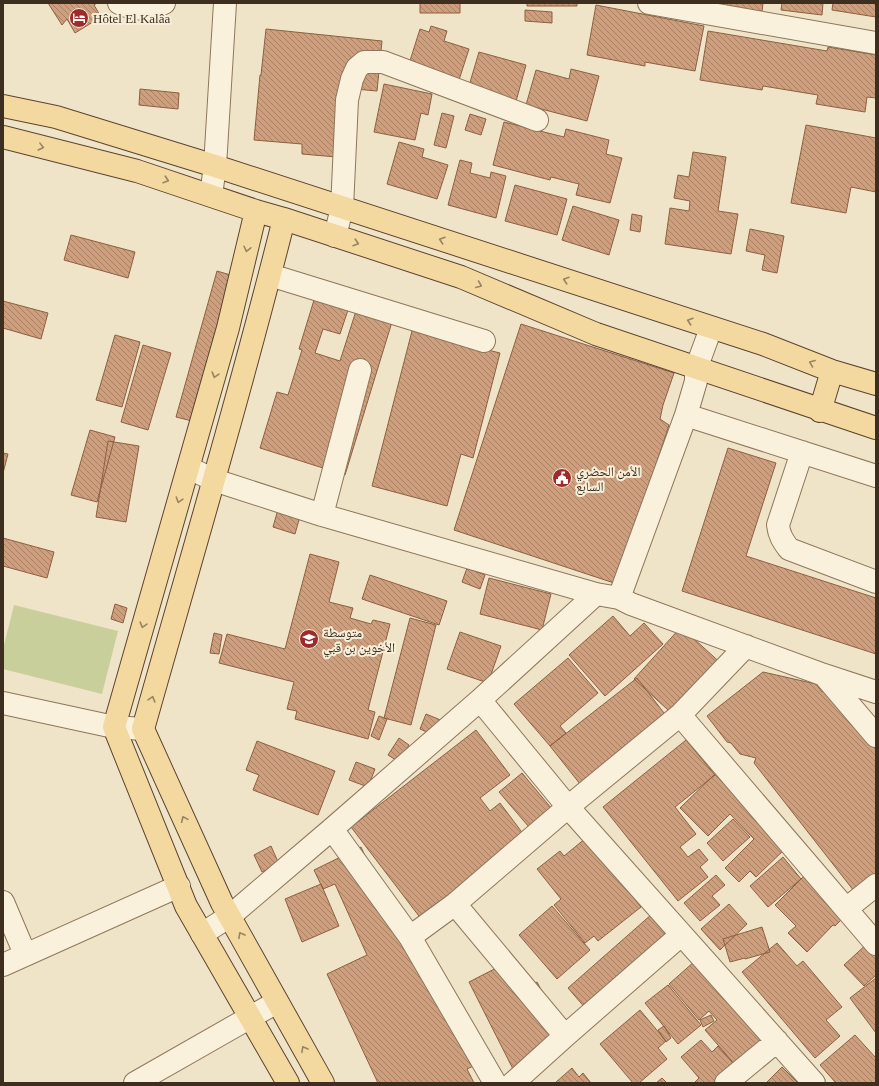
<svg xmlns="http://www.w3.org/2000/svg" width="879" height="1086" viewBox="0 0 879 1086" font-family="'Times New Roman','Noto Naskh Arabic',serif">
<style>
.garden{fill:#c9cf9b}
.building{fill:url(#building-back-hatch);stroke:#8d5f41}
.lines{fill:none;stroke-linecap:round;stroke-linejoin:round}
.minor-casing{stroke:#8d765c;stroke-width:24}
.major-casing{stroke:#5b4430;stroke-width:24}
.minor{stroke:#faf1dc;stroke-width:22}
.major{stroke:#f3d9a0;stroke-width:22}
.oneway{stroke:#988460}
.labels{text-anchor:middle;stroke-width:4;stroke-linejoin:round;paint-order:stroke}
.poi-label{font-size:13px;fill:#3d2e20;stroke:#f7eed8;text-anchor:start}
</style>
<defs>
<pattern id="building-back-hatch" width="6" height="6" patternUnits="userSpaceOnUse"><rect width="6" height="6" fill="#cf9f7d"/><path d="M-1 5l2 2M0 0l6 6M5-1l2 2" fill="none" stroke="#a98266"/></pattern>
</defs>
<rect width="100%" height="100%" fill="#f0e4c8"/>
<path class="garden" d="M14 605 118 631 102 694 3 669V649Z"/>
<path class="building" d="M48 3H97L94 5 101 17 75 33 67 19 62 25Z
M420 3H460V13H420Z
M527 3H577V6H527Z
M727 3H763L762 12 727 9Z
M782 3H823L822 15 781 10Z
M833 3H876V17L832 10Z
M596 5 704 26 695 71 645 62V66L587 55Z
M525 10 552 12V23L525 21Z
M431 26 447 31 444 41 469 49 458 83 408 67 420 29 429 32Z
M266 29 382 41 377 91 355 89 348 158 302 154V144L254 140 260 75H261Z
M708 31 827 51 828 47 876 55V98L867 97 865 112 816 104 818 95 763 86 762 90 700 80Z
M479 52 526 65 515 105 468 89Z
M571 69 599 76 587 121 526 105 536 70 569 79Z
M384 84 432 94 428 115 421 113 415 140 374 132Z
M140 89 179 93 178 109 139 105Z
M442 113 454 116 446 148 434 145Z
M470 114 486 119 481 135 465 130Z
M504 122 564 137 566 129 609 140 606 154 622 158 610 203 576 195 579 184 551 177 550 180 493 165Z
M806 125 876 138V192L851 187 846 213 791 203Z
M399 142 424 149 422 157 448 165 437 199 387 184Z
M693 152 726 157 718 211 738 214 731 254 665 244 670 208 689 211 690 201 674 198 678 175 689 177Z
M460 160 472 163 470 173 490 178 491 172 506 176 496 218 448 205Z
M515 185 567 199 557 235 505 221Z
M573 206 619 220 609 255 562 240Z
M632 214 642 216 640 232 630 230Z
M750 229 784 236 777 273 762 270 765 255 746 251Z
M71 235 135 252 128 278 64 260Z
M217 271 234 276 192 421 176 417Z
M314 300 348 310 340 334 323 329 315 353 340 361 356 311 392 322 345 475 260 448 277 392 288 395 302 350 299 349Z
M3 301 48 313 41 339 3 328Z
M521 324 674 373 663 405 660 419 669 425 617 584 454 530Z
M412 331 500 353 473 458 461 454 447 506 372 486Z
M115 335 140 342 122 407 96 400Z
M143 345 171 353 148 430 121 422Z
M90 430 115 437 97 502 71 495Z
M108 441 139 446 126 522 96 517Z
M728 448 776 463 746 556 876 598V654L682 591Z
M3 453 8 454 3 473Z
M281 499 303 506 295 534 273 527Z
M3 538 54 552 47 578 3 566Z
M310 554 339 562 329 602 353 608 350 618 371 624 373 620 390 624 368 710 375 712 368 739 295 719 297 711 287 709 294 682 219 663 227 634 285 649Z
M467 568 485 575 480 589 462 582Z
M370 575 447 601 439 625 362 599Z
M489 578 551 594 542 630 480 614Z
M115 604 127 608 123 623 111 619Z
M613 616 630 636 644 623 663 644 605 696 569 655Z
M410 618 436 625 411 725 384 718Z
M681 627 725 667 678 719 634 679Z
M460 632 501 646 488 683 447 669Z
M214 633 222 635 219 654 210 653Z
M568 658 598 693 560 726 566 733 550 746 514 704Z
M763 672 816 684 822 692 835 682 876 735V889L861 900 754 763 756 758 740 754 731 743 727 742 707 716Z
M637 678 671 722 584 789 550 746Z
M426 714 443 721 436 736 420 729Z
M379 716 387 719 379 740 371 736Z
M476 730 510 775 480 798 490 811 500 803 527 839 422 920 351 827Z
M399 738 409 745 399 762 388 755Z
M686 740 715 775 675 807 696 834 680 847 688 857 699 849 708 860 700 867 708 877 678 901 603 807Z
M257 741 335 771 318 815 253 790 259 775 246 770Z
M356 762 375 769 368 787 349 780Z
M717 772 788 846 756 877 750 871 739 882 725 868 754 839 730 814 708 836 680 808Z
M522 773 557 815 535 834 499 792Z
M733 819 750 837 723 861 707 843Z
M586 838 641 907 598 941 594 936 585 943 554 905 561 899 537 869 560 851 564 856Z
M271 846 279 864 262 872 254 855Z
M361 847 399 930 482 1062 467 1069 474 1083H378L327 974 367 955 335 884 323 889 314 870Z
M783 857 801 879 768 907 750 886Z
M806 874 848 913 835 926 833 925 807 952 788 933 796 926 775 905Z
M716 875 725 885 712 896 720 905 700 921 684 903Z
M321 884 339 926 302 942 285 899Z
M729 904 747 924 720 950 701 929Z
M552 906 590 950 557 979 519 935Z
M652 914 677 942 593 1017 568 988Z
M762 927 770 952 745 959V958L730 962 723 939Z
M870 941 876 948V975L864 986 844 965Z
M777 943 797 966 803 961 842 1007 826 1020 840 1036 815 1058 742 972Z
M512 960 526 988 537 982 569 1043 514 1071 469 982Z
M695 961 771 1049 743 1074 705 1030 717 1020 709 1011 699 1020 669 984Z
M876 978V1033L850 998Z
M668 985 701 1025 678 1044 645 1003Z
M640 1010 666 1041 658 1048 667 1059 639 1083H633L600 1044Z
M711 1015 714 1021 703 1027 700 1020Z
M664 1026 671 1038 666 1042 658 1030Z
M855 1035 876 1058V1083H836L820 1065Z
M701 1040 712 1052 718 1046 739 1070 725 1083H694L699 1078 681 1057Z
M782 1067 798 1083H766Z
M572 1068 579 1077 583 1073 591 1083H555Z
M662 1078 667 1083H656Z"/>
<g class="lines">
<defs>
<path id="minor" d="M119 3C134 10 149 11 164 3
M649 3 876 43
M211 195 215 166 225 3
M335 236 342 208 347 100 352 79 357 68 364 62H383L537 120
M270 275 484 341
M686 415 876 476
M802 452 778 525C779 535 783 541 789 549L876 582
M189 468 214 480 322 515 596 594 619 598 631 604 824 675 876 692
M322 515 360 370
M619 598 686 415 696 381V369L711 328
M824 675 876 736
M480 700 568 807 814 1083
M3 703 114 727 143 729
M680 715 746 646
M332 829 410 937 495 1083
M3 902 25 954
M455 904 565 1036
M846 909 876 885
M202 934 230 916 332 829 480 700 596 594
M410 937 455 904 568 807 680 715 876 944
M3 965 179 886
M135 1083 277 1002
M513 1083 565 1036 681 935
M726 1083 777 1041"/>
<path id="major" d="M3 106 56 117 215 166 763 344 832 371 876 384
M3 137 137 171 256 211 284 219 461 277 596 334 876 428
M256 211 228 328 114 727 186 906 288 1083
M284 219C241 390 191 559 143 729L222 903 323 1083
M820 411 832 371"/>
</defs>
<use href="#minor" class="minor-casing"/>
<use href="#major" class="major-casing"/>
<use href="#minor" class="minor"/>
<use href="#major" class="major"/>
</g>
<defs><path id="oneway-chevron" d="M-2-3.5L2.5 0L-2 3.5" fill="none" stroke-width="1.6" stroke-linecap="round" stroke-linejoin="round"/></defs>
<g class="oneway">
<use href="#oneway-chevron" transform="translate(41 147) rotate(14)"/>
<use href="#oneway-chevron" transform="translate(166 180) rotate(18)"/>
<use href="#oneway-chevron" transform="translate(442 240) rotate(-162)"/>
<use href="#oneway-chevron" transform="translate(356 243) rotate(18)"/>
<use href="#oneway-chevron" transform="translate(247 249) rotate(103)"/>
<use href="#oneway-chevron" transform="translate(566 280) rotate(-162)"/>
<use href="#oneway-chevron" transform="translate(479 285) rotate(23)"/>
<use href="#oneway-chevron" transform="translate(690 321) rotate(-162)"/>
<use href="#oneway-chevron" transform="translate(812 363) rotate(-159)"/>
<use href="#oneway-chevron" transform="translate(215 375) rotate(106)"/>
<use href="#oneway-chevron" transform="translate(179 500) rotate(107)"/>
<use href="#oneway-chevron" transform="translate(143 625) rotate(106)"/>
<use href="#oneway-chevron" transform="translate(152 699) rotate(-74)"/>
<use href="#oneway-chevron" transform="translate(184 819) rotate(-114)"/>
<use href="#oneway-chevron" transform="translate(241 935) rotate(-119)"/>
<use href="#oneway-chevron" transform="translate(304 1049) rotate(-119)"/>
</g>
<defs>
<symbol id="hotel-disc" viewBox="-11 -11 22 22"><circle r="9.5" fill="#9e2a2b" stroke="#f7eed8"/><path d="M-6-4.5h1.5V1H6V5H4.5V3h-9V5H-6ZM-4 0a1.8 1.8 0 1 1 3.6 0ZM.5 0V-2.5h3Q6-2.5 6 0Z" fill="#fff"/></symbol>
<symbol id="civic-disc" viewBox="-11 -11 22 22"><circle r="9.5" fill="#9e2a2b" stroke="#f7eed8"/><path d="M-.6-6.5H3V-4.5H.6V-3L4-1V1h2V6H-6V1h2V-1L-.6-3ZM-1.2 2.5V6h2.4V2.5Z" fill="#fff"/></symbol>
<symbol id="school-disc" viewBox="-11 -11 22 22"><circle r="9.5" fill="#9e2a2b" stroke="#f7eed8"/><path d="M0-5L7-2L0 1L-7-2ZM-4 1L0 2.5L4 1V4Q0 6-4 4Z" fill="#fff"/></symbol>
</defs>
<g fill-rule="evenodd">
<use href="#hotel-disc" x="68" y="7" width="22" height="22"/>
<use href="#civic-disc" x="551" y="467" width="22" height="22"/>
<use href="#school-disc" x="298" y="628" width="22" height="22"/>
</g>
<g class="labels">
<g class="poi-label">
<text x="93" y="23">Hôtel El Kalâa</text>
<text x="576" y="476">الأمن الحضري<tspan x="576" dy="15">السابع</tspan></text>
<text x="323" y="637">متوسطة<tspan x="323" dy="15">الأخوين بن قبي</tspan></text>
</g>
</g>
<rect width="879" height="1086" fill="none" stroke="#3d2e20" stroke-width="8"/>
</svg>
